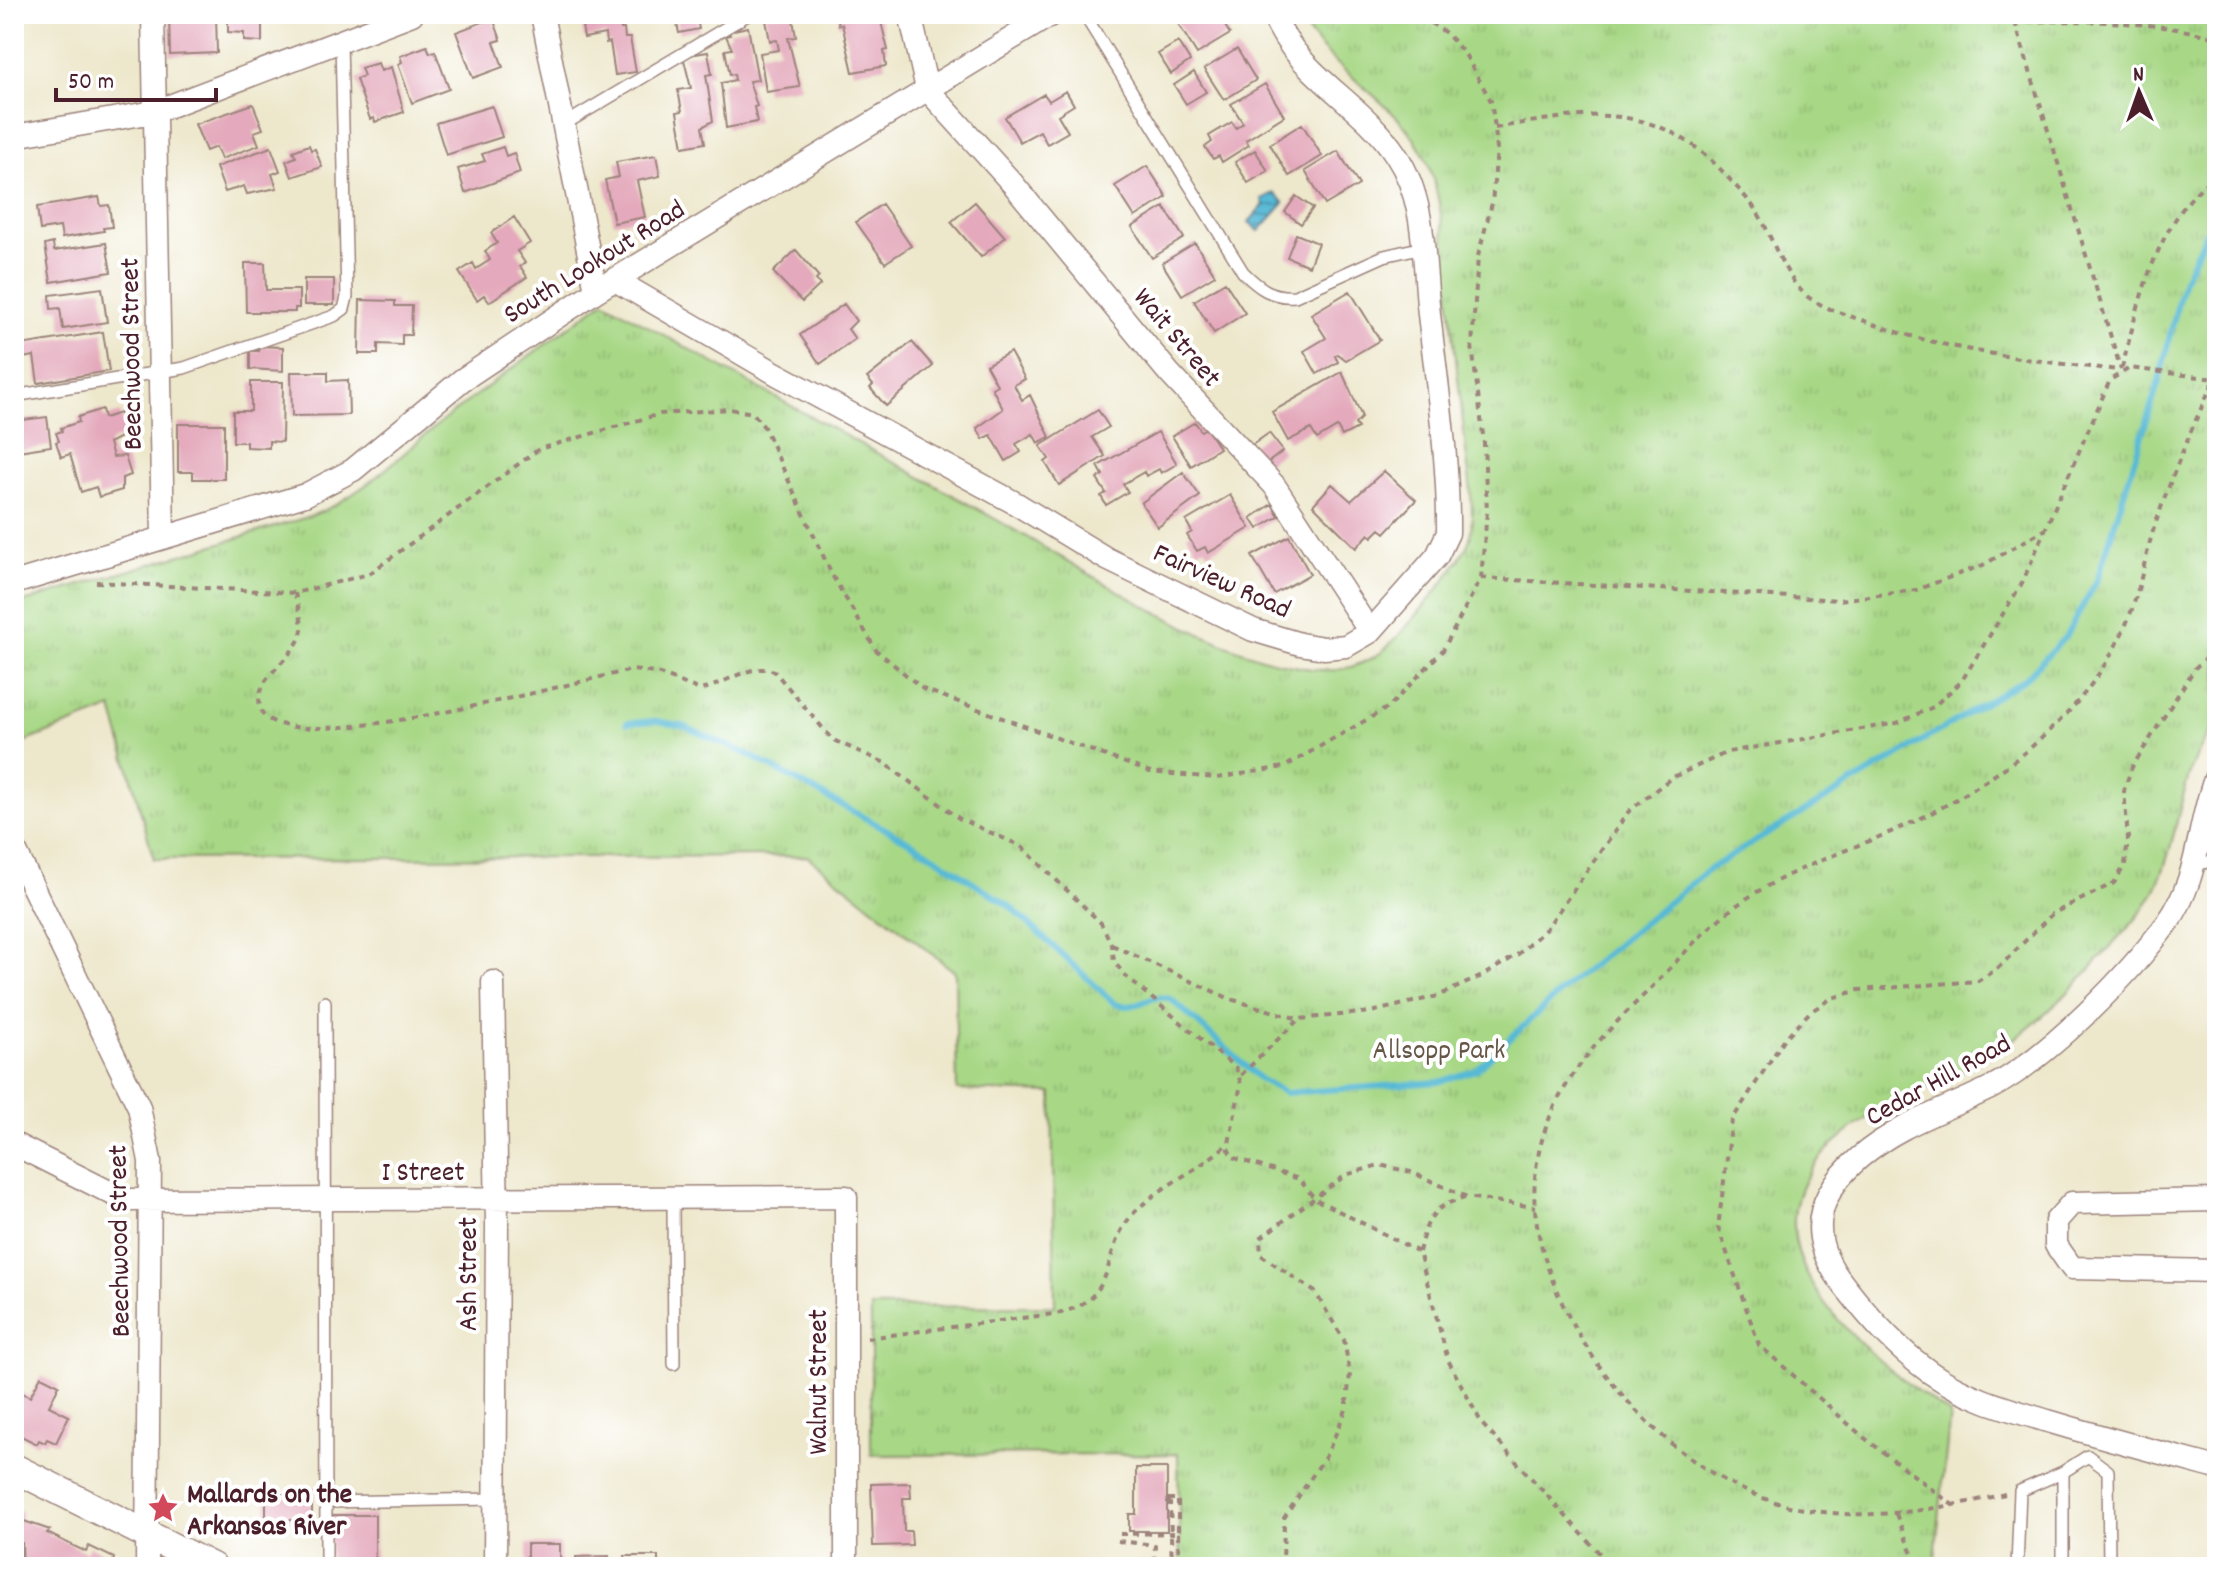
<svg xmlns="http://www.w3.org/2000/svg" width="2231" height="1581" viewBox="0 0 2231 1581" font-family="Dekko,sans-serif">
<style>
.park{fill:url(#park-tufts);stroke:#797c58;stroke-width:2}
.water{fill:url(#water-rules);stroke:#506c80;stroke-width:2}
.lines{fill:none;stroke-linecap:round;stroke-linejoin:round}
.stream{stroke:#57b9d5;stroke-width:6}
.building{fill:#e4a9bc}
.service-casing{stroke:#9c837b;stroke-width:14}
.minor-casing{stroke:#9c837b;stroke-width:25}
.tertiary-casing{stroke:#9c837b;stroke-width:31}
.path{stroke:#9c837b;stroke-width:4;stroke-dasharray:6 6;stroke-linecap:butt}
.service{stroke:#fff;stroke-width:11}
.minor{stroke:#fff;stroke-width:22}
.tertiary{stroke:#fff;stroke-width:28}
.path-bridge{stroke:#9c837b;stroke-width:4;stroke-dasharray:6 6;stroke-linecap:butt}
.labels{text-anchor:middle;stroke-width:8;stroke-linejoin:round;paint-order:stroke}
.street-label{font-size:28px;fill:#4a1f2b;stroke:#fff}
.park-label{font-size:28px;fill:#665646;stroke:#fff}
.poi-label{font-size:28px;font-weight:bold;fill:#4a1f2b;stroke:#fff;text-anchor:start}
</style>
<defs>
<pattern id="park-tufts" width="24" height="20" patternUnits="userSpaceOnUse" patternTransform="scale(2)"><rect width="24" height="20" fill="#a8d886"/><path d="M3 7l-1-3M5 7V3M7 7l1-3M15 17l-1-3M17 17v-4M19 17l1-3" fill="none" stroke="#92b974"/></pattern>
<pattern id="water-rules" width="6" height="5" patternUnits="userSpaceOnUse" patternTransform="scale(2)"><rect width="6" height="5" fill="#57b9d5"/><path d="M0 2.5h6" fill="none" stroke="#4a96ad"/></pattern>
</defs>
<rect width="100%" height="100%" fill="#fff"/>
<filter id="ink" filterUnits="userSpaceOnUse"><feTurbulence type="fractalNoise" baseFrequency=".0125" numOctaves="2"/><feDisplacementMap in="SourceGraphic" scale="16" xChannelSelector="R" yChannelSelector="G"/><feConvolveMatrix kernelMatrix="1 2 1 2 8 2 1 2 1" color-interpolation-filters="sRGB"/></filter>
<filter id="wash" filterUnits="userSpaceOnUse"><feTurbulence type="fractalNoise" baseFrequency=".006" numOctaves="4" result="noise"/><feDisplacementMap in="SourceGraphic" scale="32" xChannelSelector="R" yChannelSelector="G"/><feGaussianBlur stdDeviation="1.8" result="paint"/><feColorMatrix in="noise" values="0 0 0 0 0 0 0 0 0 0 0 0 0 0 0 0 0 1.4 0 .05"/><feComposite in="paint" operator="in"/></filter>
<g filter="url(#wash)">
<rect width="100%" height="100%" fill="#ede7cb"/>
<path class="park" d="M1298 14H2217V723C2169 781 2185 864 2134 921 2092 967 2051 1016 1999 1050 1955 1080 1903 1093 1860 1123 1709 1227 1851 1347 1950 1414L1934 1567H1180L1178 1454 871 1455V1307L1055 1306 1052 1093 957 1090 955 972 807 856 154 859 112 708 14 746V605L311 516C366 495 404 450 450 415 501 376 553 339 604 301 734 376 866 446 997 520 1087 570 1219 663 1322 670 1342 672 1359 665 1376 656 1396 644 1465 560 1470 538 1475 510 1469 478 1466 450 1460 394 1453 338 1448 282 1444 242 1443 203 1428 164 1402 99 1328 75 1298 14Z"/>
<path class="water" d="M1274 193 1284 203 1259 231 1249 222 1264 205 1262 199Z"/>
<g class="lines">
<path class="stream" d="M627 723 657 721 683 726 749 755 926 851 1011 907 1115 1004C1141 1012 1148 992 1171 999L1260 1079 1285 1093 1439 1082 1476 1070 1569 984 1708 870 2025 679 2066 636 2097 580 2159 381 2183 282 2205 234 2217 219"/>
</g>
<g id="blocks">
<path class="building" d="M169 14H216L217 53 170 55Z
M228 14H262V42L244 41V33L228 32Z
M290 14H321V19H290Z
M580 14H624L625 18 619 19 621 29H624L625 38H630L636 72 615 75 610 42 606 43 605 34 584 38Z
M696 14 699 29 679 33 675 15Z
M792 14 796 37 788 38 800 87 766 92 760 53 779 50 777 40 770 41 765 15Z
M839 14H879L888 50 884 51 886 66 853 72 842 24 838 25Z
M1190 14H1218L1230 34 1197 54 1177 22Z
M493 18 501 40 494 42 503 67 473 78 456 32Z
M748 27 758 80 749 81 757 106 754 107 757 122 726 128 721 83 735 80 734 74 730 75 725 50 732 49 726 36 730 35 729 31Z
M1178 42 1190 61 1171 74 1158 54Z
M427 46 430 53 435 51 449 89 412 103 398 64 402 62 400 56Z
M1237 49 1256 80 1224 100 1204 69Z
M708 52 712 74 706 75 713 121 702 127 705 143 683 147 677 112 682 111 678 90 691 88 683 56Z
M378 63 381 71 391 67 404 112 375 122 374 118 370 119 356 79 364 76 361 68Z
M1194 72 1206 92 1186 104 1174 85Z
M1265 84 1284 116 1246 140 1249 145 1222 162 1219 156 1213 159 1205 147 1212 142 1209 136 1232 122 1236 128 1243 123 1231 104Z
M1066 91 1074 105 1058 115 1068 132 1047 144 1040 131 1020 142 1005 117 1044 94 1049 101Z
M253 104 263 129 254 132 259 145 221 159 216 147 206 151 195 124Z
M492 106 502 137 446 155 436 123Z
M1302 124 1322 156 1289 176 1270 144Z
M309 145 311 150 315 149 322 167 292 177 286 161 296 157 293 151Z
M271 147 280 171 272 174 277 188 247 194 244 186 225 192 216 167Z
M503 147 506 156 514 153 520 173 465 193 458 169 485 161 482 154Z
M1255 150 1268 171 1248 183 1235 162Z
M1338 151 1359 185 1325 205 1305 171Z
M656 155 660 176 637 181 645 217 614 223 605 180 619 177 616 162Z
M1147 166 1167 197 1135 217 1115 186Z
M1296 196 1313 208 1301 224 1285 212Z
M99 197 101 206 109 205 112 227 103 228 104 231 62 238 60 227 40 230 37 207Z
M975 202 1005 237 981 257 951 222Z
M882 204 911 246 885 263 856 222Z
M1164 207 1184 238 1152 258 1132 227Z
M514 217 530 243 517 251 525 263 520 266 527 277 489 302 484 295 477 300 459 272 473 263 476 269 490 260 485 251 497 243 491 233Z
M1296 234 1318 243 1309 266 1287 257Z
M53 243 54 251 106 243 111 272 51 282 45 245Z
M1195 243 1215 275 1182 295 1162 263Z
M796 250 819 277 816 280 820 285 802 302 773 272Z
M245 263H265L266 290H299V308H295V312H246Z
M304 279H334V305H304Z
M1225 282 1245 313 1214 333 1194 301Z
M102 288 107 322 63 329 60 308 51 309 50 295Z
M1350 291 1380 340 1346 360 1338 354 1335 356 1338 362 1317 374 1304 351 1326 338 1311 314Z
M360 300 395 301V306H412L411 335H402V345L378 344V354H359Z
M844 304 856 321 848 329 855 339 820 364 800 335Z
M103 332 109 371 38 383 34 356 17 359 20 378 14 379V346Z
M912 342 933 366 886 406 870 388 873 385 867 378Z
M259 346 283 347V371L250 369V351H259Z
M1010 352 1025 379 1014 385 1022 400 1030 395 1050 437 1038 443 1033 434 1016 444 1021 452 1006 461 991 435 983 439 977 428 1003 409 992 388 997 385 986 365Z
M291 372H328V381L348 380 349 415 292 416Z
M1342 372 1362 417 1355 424 1358 428 1342 436 1337 427 1317 439 1311 429 1288 441 1272 412Z
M251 382H283L282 442 269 441V448L246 447V442H233V411H251Z
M102 409 104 418 120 413 126 434 109 443 113 457 125 456 131 475 122 478V490L99 497 96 487 81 492 70 454 61 457 56 442 59 441 56 433 62 431 61 428 79 422 78 417Z
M1098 410 1109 427 1092 437 1105 456 1059 485 1045 462 1049 459 1040 446Z
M47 417 51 446 18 451 14 421Z
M1195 422 1201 431 1206 428 1219 448 1191 466 1172 436Z
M178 424H224V479H193V472H178Z
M1158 432 1177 464 1161 473 1159 469 1146 476 1144 472 1123 484 1128 492 1106 505 1101 496 1106 493 1097 479 1103 475 1098 466Z
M1269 433 1283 451 1266 464 1252 445Z
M1384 471 1416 500 1385 533 1380 529 1372 537 1369 534 1356 548 1313 505 1332 484 1351 501Z
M1183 472 1200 496 1158 527 1141 503Z
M1230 495 1250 528 1208 553 1205 547 1197 551 1187 535 1192 532 1186 521Z
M1272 504 1279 516 1258 529 1251 518Z
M1289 536 1310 574 1274 594 1252 556Z
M41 1376 59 1385 49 1406 69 1416 56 1443 47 1439 45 1443 39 1440 37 1444 19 1435 20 1431 14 1428V1405L20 1392 30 1397Z
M1136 1468H1167V1531H1129V1514H1136Z
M910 1483 911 1498H903L904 1531H911L912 1545 873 1546 871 1484Z
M266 1494H312V1520H266Z
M14 1507 21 1511V1520L50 1530 47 1533 86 1552 89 1546 114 1558 112 1567H23L22 1542 21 1567H14Z
M330 1515H375V1567H330Z
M527 1544H560V1567H527Z
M609 1556V1567H576V1557Z
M625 1556H658V1567H626Z"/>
</g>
</g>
<g filter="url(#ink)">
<use href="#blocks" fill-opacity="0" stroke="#9c837b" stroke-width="2"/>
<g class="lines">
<defs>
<path id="service" d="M1084 14 1243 272C1259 288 1272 298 1295 296L1384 256 1423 247
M563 125 749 14
M14 396 184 368 334 316 344 309 347 297 341 41
M2194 864 2217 861
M325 1002 326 1567
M673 1198 674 1364
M2088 1456 2108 1471 2109 1567
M326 1502 496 1499
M2017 1567 2020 1491 2063 1472 2088 1456
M2063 1567V1472"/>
<path id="minor" d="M153 14 163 537
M542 14 596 291
M910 14 927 89 1013 184 1169 373 1274 485 1370 632
M14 136 154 112 412 14
M615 280 775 373 1015 503 1107 559 1253 630 1300 644 1324 648 1346 646 1370 632 1437 556 1448 533C1449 461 1437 386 1429 314 1423 262 1427 201 1396 155 1361 101 1297 76 1273 14
M14 583 305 495 353 470 462 380 596 291 1052 14
M2217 774C2197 823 2200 878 2168 922 2128 976 2050 1056 1992 1087 1947 1110 1898 1124 1859 1158 1812 1199 1807 1240 1846 1288 1871 1320 1897 1349 1931 1373 1967 1398 2007 1409 2048 1421 2104 1438 2161 1453 2217 1468
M14 848 139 1107 150 1161 147 1567
M493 982 497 1223 495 1567
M14 1144 125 1200 846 1197V1567
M2217 1200 2072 1203 2056 1221V1245L2072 1268 2217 1271"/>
<path id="tertiary" d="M14 1468 212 1567"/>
</defs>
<use href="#service" class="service-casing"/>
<use href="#minor" class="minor-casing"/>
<use href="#tertiary" class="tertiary-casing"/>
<path class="path" d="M2008 14 2015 22C2084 20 2151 20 2217 38
M2015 22 2121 370
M1495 128C1585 112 1655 99 1724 173 1738 189 1752 202 1762 220 1775 245 1788 286 1814 301 1831 311 1851 316 1870 323 1951 352 2034 361 2119 370
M2122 368C2140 298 2156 220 2217 174
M1481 578 1839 600 1916 590 1983 565 2044 530
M96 582 295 593 369 574 539 449 660 414 730 409 753 413 764 427 832 575 876 650 923 689 1150 772 1217 778 1284 767 1389 707 1443 650 1481 578 1487 512 1484 443 1472 346 1478 256 1492 203 1497 150 1495 128 1491 101 1465 54 1446 33 1417 14
M295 593C297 604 302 618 302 629 299 658 253 675 260 707 272 768 583 678 633 670L660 674 700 690C724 685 750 662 774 671L833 740 883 762 960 819 1021 846 1101 923 1112 945 1114 961 1125 976 1236 1068 1241 1084 1228 1148 1232 1157 1299 1179 1315 1199 1419 1252 1448 1360 1482 1424 1612 1567
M1112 945 1230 999 1299 1019 1371 1012 1438 996 1482 976 1517 955 1546 929 1629 811 1671 778 1728 752 1897 723 1933 707 1961 682 2022 583 2110 380 2130 368 2215 379
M1241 1075 1299 1019
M1419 1252C1426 1221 1432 1205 1465 1198
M867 1338 1061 1313C1123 1293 1098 1253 1133 1214 1160 1185 1199 1171 1227 1144
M2005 1494C1931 1511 1853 1525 1778 1503 1660 1468 1547 1331 1535 1209 1531 1161 1546 1114 1573 1075 1596 1040 1627 1012 1656 983 1695 942 1718 913 1769 885 1811 862 1857 847 1900 828 1965 799 2032 755 2079 700 2103 671 2124 636 2135 600 2142 577 2146 554 2153 531 2171 478 2192 425 2217 375
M1954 1506 1862 1436 1759 1345 1718 1227 1732 1120 1785 1038 1810 1012 1832 998 1859 990 1978 981 1998 968 2052 914 2114 883 2125 865 2128 839 2124 790 2132 767 2195 668 2217 648
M1896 1514 1914 1559V1567
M1178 1533 1179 1567
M1120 1534 1178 1533V1499H1167
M1118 1541 1155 1545 1154 1567
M974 1567V1564
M1283 1567 1284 1518 1327 1454 1346 1410 1350 1374 1344 1340 1315 1292 1261 1255 1260 1238 1346 1175 1379 1165 1411 1172 1467 1197 1535 1207"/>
<use href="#service" class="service"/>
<use href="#minor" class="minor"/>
<use href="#tertiary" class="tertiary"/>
<path class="path-bridge" d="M1167 1503H1170L1172 1567"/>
</g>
</g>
<defs>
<symbol id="sight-bare" viewBox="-9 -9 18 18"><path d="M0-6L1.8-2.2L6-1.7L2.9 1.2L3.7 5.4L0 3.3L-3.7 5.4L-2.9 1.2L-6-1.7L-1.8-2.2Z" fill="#d1495b" stroke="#fff" stroke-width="2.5" paint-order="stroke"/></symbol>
</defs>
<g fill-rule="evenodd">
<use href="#sight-bare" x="141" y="1486" width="44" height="44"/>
</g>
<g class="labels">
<g class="street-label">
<text transform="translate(593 260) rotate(-32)" y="10">South Lookout Road</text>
<text transform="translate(1179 336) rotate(50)" y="10">Wait Street</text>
<text transform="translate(129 354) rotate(-91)" y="10">Beechwood Street</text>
<text transform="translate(1223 579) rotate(24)" y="10">Fairview Road</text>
<text transform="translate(1937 1078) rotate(-29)" y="10">Cedar Hill Road</text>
<text x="423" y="1180">I Street</text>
<text transform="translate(117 1241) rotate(-91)" y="10">Beechwood Street</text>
<text transform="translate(466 1274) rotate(-90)" y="10">Ash Street</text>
<text transform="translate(816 1382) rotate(-90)" y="10">Walnut Street</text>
</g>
<g class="park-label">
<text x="1439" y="1058">Allsopp Park</text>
</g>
<g class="poi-label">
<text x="187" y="1502">Mallards on the<tspan x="187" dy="32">Arkansas River</tspan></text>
</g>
</g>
<rect width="2231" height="1581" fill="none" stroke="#fff" stroke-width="48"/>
<g transform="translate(2139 92) rotate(358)" stroke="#ffffff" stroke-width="6" paint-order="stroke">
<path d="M0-6L14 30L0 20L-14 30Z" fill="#4a1f2b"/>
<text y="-12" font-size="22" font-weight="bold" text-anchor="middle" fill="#4a1f2b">N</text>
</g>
<path d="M56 88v12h160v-12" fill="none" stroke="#4a1f2b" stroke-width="4"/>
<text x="68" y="88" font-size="24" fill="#4a1f2b" stroke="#ffffff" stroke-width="6" paint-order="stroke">50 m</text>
</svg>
